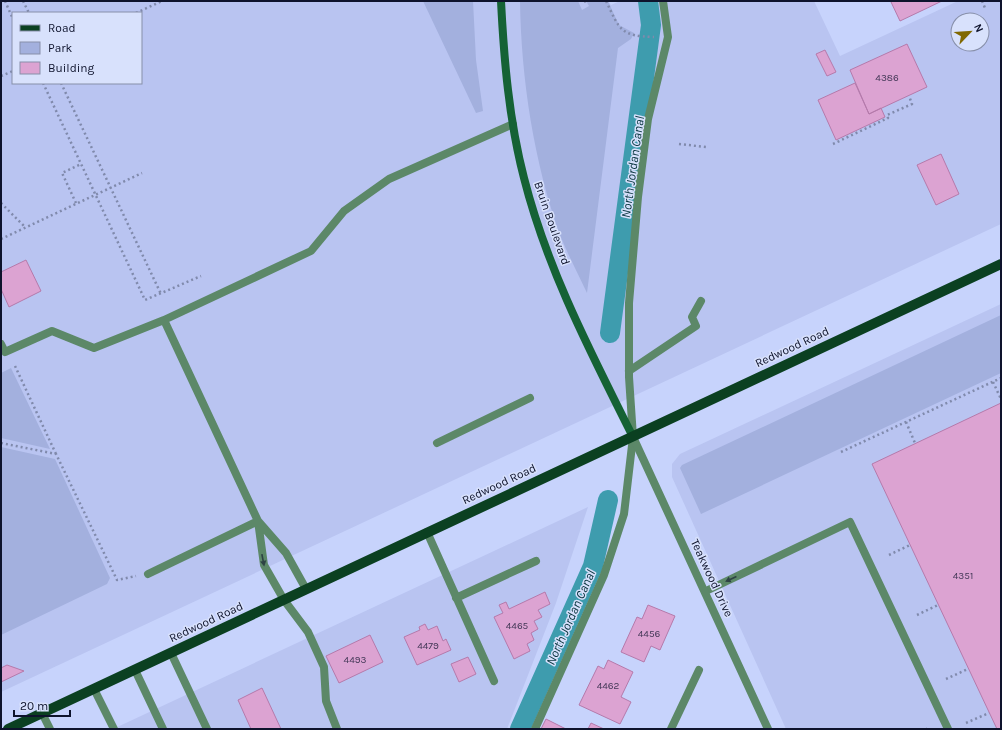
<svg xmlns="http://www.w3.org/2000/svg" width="1002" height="730" viewBox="0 0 1002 730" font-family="Karla,sans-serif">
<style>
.built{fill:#b9c4f1;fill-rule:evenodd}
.green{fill:#a3b0de}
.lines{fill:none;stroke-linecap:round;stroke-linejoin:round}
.canal{stroke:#3e9cae;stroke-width:20}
.building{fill:#dca3d2;stroke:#b57aab}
.path{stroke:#808aac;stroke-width:2.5;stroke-dasharray:2 3;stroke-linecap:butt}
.lane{stroke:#5c8868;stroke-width:8}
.street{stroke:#5c8868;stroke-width:8}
.secondary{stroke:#156235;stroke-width:8}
.primary{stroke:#0b4021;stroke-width:10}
.oneway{fill:#2d4244}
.labels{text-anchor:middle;stroke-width:3;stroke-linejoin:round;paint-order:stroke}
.number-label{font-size:10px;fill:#423756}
.street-label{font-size:12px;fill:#0e132c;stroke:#d8e1fc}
.water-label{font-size:13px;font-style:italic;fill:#08353e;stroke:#d8e1fc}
</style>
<rect width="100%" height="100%" fill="#c7d3fc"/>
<path class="built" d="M1 1H608L611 5 620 1H814L840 56 958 1H1001V224L1 692ZM13 13H141V83H13ZM958 20H982V44H958Z
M1001 304V729H786L672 477V464L680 454Z
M588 507 556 603 507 729H113Z"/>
<path class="green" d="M423 1H473L476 60 483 111 476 113Z
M520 1H578L582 10 589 6 586 1H608L619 25 634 33 631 39 618 48 587 293C578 274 568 255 560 235 534 163 521 78 520 1Z
M1001 315V373L701 514 680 468 682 465Z
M11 368 50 449 1 438V373Z
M1 447 55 459 110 578 107 584 1 635Z"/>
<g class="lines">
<path class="canal" d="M610 333 651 25 648 1
M520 729 593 566 608 500"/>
</g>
<path class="building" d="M893 1H942L900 21 891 2Z
M907 44 927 87 869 114 850 70Z
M825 50 836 72 827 76 816 54Z
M855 83 869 114 881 108 885 117 836 140 818 100Z
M941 154 959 194 936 205 917 165Z
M26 260 41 291 9 307 1 289V272Z
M1001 403V729H997L872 464Z
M545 592 550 604 538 610 542 617 534 621 538 629 531 633 534 640 527 644 530 651 514 659 494 617 503 613 499 605 506 602 509 609Z
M648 605 675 616 660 650 651 646 644 662 621 652 637 617 642 619Z
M425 624 428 630 437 626 443 641 446 639 451 650 417 665 404 637 420 630 419 627Z
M370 635 383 662 339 683 326 656Z
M468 657 476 674 459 682 451 664Z
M608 660 633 672 621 697 631 702 620 724 579 705 598 666 604 669Z
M7 665 24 671 1 682V668Z
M262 688 281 729H251L238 700Z
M546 719 566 729H541Z
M591 723 604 729H588Z"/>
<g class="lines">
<path class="path" d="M5 1 13 19
M23 1 29 13
M606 1C620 30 620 36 654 37
M982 1 985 8
M584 2 586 1
M136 13 162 1
M1 76 13 71
M43 83 145 300 201 276
M61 83 161 294
M679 144 706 147
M833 144 888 118 887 115 912 104 909 96
M1 203 25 227
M76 203 62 173 81 164
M1 239 142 173
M15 366 56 454
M993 382 1001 399
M906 422 915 443
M1 443 56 454 117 580 136 576
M841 452 1001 378
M889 555 910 545
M917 615 938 605
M946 679 968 669
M966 723 989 713
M926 729H927"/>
<path class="lane" d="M164 320 258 521 286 553 306 589
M1 344 5 352 52 331 94 348 164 320 311 251 344 211 389 179 513 124
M629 371 696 326 692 317 701 301
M437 443 530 398
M258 521 264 565 284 600 308 632 324 667 326 701 337 729
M427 532 494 681
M148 574 258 521
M706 591 850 522 948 729
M456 598 536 561
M171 653 207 729
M135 670 163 729
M94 689 114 729
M42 713 50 729
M535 729 604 575 624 514 633 437 629 377V303L638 197 648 119 668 37 663 1"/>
<path class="street" d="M633 437 768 729
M671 729 699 670"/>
<path class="secondary" d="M501 1C504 60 509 120 524 178 547 269 591 353 633 437"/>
<path class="primary" d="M8 729 1001 264"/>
</g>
<defs><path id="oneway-solid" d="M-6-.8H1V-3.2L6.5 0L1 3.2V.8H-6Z"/></defs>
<g class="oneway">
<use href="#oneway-solid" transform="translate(263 560) rotate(79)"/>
<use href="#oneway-solid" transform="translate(731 579) rotate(155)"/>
</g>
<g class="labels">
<g class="number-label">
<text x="887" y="81">4386</text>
<text x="963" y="579">4351</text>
<text x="517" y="629">4465</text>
<text x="649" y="637">4456</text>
<text x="428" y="649">4479</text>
<text x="355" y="663">4493</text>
<text x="608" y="689">4462</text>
</g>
<g class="street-label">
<text transform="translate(552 223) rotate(71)" y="4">Bruin Boulevard</text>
<text transform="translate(792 347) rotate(-25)" y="4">Redwood Road</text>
<text transform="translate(499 484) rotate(-25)" y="4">Redwood Road</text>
<text transform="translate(712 578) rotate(65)" y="4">Teakwood Drive</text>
<text transform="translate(206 622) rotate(-25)" y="4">Redwood Road</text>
</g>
<g class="water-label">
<text transform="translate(632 167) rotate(-82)" y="5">North Jordan Canal</text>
<text transform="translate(570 617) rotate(-66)" y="5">North Jordan Canal</text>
</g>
</g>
<rect width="1002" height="730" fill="none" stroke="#0e132c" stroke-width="4"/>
<rect x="12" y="12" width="130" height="72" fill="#d8e1fc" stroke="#878fa9"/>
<rect x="20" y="25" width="20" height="6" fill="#0b4021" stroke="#878fa9"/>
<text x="48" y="32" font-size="12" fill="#0e132c">Road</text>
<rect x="20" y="42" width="20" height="12" fill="#a3b0de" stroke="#878fa9"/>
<text x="48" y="52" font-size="12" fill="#0e132c">Park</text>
<rect x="20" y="62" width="20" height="12" fill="#dca3d2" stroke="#878fa9"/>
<text x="48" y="72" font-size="12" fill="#0e132c">Building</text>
<g transform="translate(970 32) rotate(65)"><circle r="19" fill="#d8e1fc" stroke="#878fa9"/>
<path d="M0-3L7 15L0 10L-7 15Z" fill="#806800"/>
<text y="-6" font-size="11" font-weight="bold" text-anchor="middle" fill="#0e132c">N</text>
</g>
<path d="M14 710v6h56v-6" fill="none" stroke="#0e132c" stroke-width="2"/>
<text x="20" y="710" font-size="12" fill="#0e132c" stroke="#d8e1fc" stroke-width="3" paint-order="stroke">20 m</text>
</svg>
